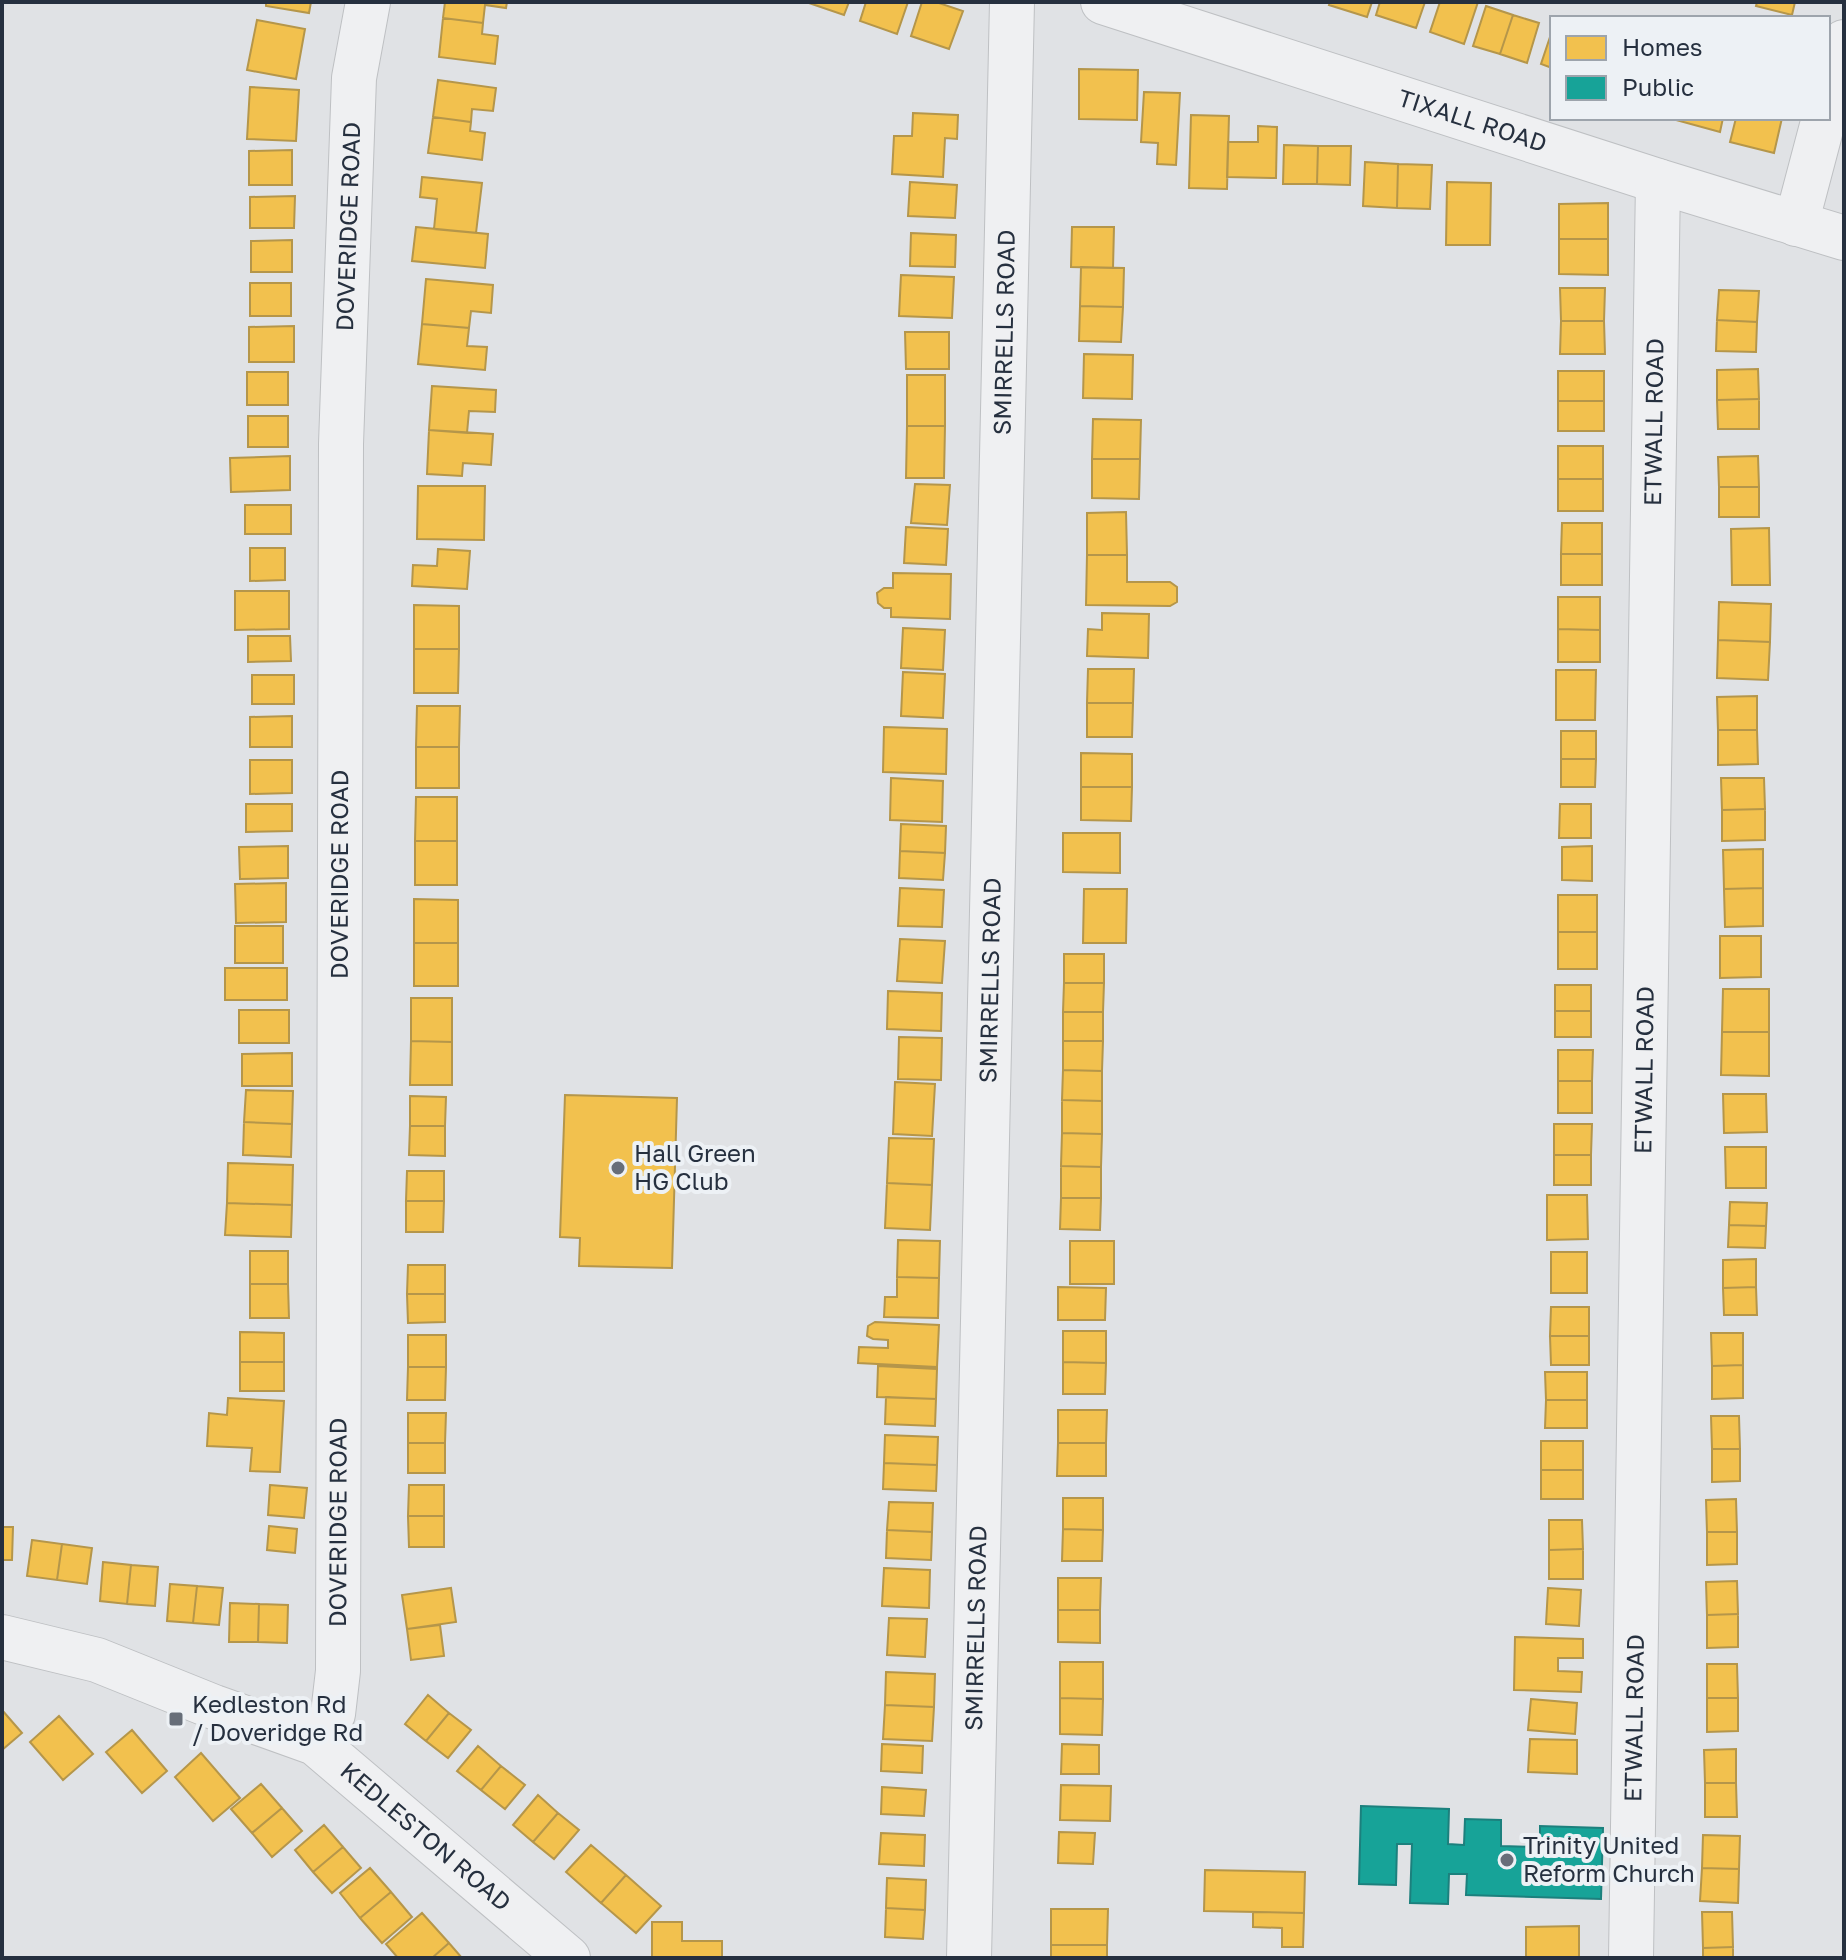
<svg xmlns="http://www.w3.org/2000/svg" width="1846" height="1960" viewBox="0 0 1846 1960" font-family="'Golos Text',sans-serif">
<style>
.homes{fill:#f2c14e;stroke:#b5964a;stroke-width:2}
.public{fill:#17a398;stroke:#1c807d;stroke-width:2}
.lines{fill:none;stroke-linecap:round;stroke-linejoin:round}
.minor-casing{stroke:#bec0c3;stroke-width:46}
.minor{stroke:#eff0f2;stroke-width:44}
.poi-dot{fill:#676e79;stroke:#edf1f5;stroke-width:3}
.labels{text-anchor:middle;stroke-width:8;stroke-linejoin:round;paint-order:stroke}
.street-label{font-size:24px;fill:#26303f;stroke:#edf1f5}
.poi-label{font-size:24px;fill:#26303f;stroke:#edf1f5;text-anchor:start}
</style>
<rect width="100%" height="100%" fill="#e0e2e5"/>
<path class="homes" d="M266 2H311L309 13 266 6Z
M445 2H507L506 8 485 5 483 23 443 18Z
M806 2H849L844 15Z
M866 2H908L897 34 860 21Z
M922 2H936L963 11 949 49 911 36Z
M1330 2H1372L1367 17 1329 5Z
M1380 2H1425L1416 28 1376 15Z
M1440 2H1478L1464 44 1430 32Z
M1757 2H1795L1792 15 1756 6Z
M1486 6 1513 15 1500 54 1473 46Z
M1513 15 1539 23 1527 63 1500 54Z
M443 18 483 23 482 34 498 36 495 64 439 57Z
M257 20 305 29 296 79 247 70Z
M1552 31V68L1541 64Z
M1079 69 1138 70 1137 120 1079 119Z
M438 80 496 88 493 111 472 109 471 122 433 117Z
M250 87 299 90 296 141 247 139Z
M1144 92 1180 93 1176 165 1157 164 1158 143 1141 142Z
M913 113 958 115 957 139 945 138 943 177 892 174 894 136H912Z
M1191 115 1229 116 1227 189 1189 188Z
M433 117 471 122 470 131 485 133 482 160 428 153Z
M1676 118H1723L1720 132 1676 120Z
M1736 118H1782L1774 153 1730 142Z
M1258 126 1277 127 1276 178 1227 177 1228 142H1258Z
M1284 145 1318 146 1317 184H1283Z
M1318 146H1351L1350 185 1317 184Z
M292 150V185H249V151Z
M1365 162 1398 164 1397 208 1363 206Z
M1398 164 1432 165 1430 209 1397 208Z
M422 177 482 183 476 233 434 229 437 199 420 197Z
M910 182 957 185 955 218 908 216Z
M1447 182 1491 183 1490 245H1446Z
M295 196 294 228H250V197Z
M1608 203V239H1559V204Z
M416 227 488 234 485 268 412 261Z
M1072 227H1114L1113 268 1071 267Z
M911 233 956 235 955 267 910 266Z
M1559 239H1608V275L1559 274Z
M292 240V272H251V241Z
M1081 267 1124 268 1123 307 1080 306Z
M901 275 954 277 952 318 899 316Z
M426 279 493 285 491 313 471 311 469 328 422 324Z
M250 283H291V316H250Z
M1560 288H1605L1604 321H1561Z
M1719 290 1759 291 1757 322 1717 320Z
M1080 306 1123 307 1121 342 1079 341Z
M1717 320 1757 322 1756 352 1716 351Z
M1561 321H1604L1605 354H1560Z
M422 324 469 328 467 346 487 347 485 370 418 364Z
M294 326V362H249V327Z
M905 332H949V369H906Z
M1084 354 1133 355 1132 399 1083 398Z
M1758 369 1759 399 1717 400V370Z
M1558 371H1604V401H1558Z
M247 372H288V405H247Z
M907 375H945V426H907Z
M432 386 496 390 495 412 469 411 467 433 429 430Z
M1759 399V429H1718L1717 400Z
M1558 401H1604V431H1558Z
M248 416H288V447H248Z
M1093 419 1141 420 1140 459H1092Z
M907 426H945L944 478H906Z
M429 430 493 434 491 465 463 463 462 476 427 474Z
M1558 446H1603V479H1558Z
M290 456V490L231 492 230 458Z
M1758 456 1759 487H1719L1718 457Z
M1092 459H1140L1139 499 1092 498Z
M1558 479H1603V511H1558Z
M915 484 950 485 947 525 911 523Z
M418 486H485L484 540 417 539Z
M1719 487H1759V517H1719Z
M245 505H291V534H245Z
M1126 512 1127 555H1087V513Z
M1562 523H1602V554H1561Z
M906 527 948 529 946 565 904 563Z
M1769 528 1770 585H1732L1731 529Z
M250 548H285V580L250 581Z
M438 549 470 551 467 589 412 586 413 565 437 566Z
M1561 554H1602V585H1561Z
M1087 555H1127V582H1170L1177 587V602L1170 606 1086 605Z
M893 573 951 574 950 619 891 617V608H884L878 603 877 593 884 588H893Z
M235 591H289V629L235 630Z
M1558 597H1600V630L1558 629Z
M1719 602 1771 604 1770 642 1718 640Z
M414 605 459 606V649H414Z
M1102 613 1149 614 1148 658 1087 656 1088 629 1102 630Z
M903 628 945 630 943 670 901 668Z
M1558 629 1600 630V662H1558Z
M248 636H290L291 661 248 662Z
M1718 640 1770 642 1768 680 1717 678Z
M414 649H459L458 693H414Z
M1088 669H1134L1133 703H1087Z
M1556 670H1596L1595 720H1556Z
M903 672 945 674 943 718 901 716Z
M252 675H294V704H252Z
M1757 696V730H1718L1717 697Z
M1087 703H1133L1132 737H1087Z
M417 706H460L459 747H416Z
M292 716V747H250V717Z
M884 727 947 729 946 774 883 772Z
M1718 730H1757L1758 764 1718 765Z
M1561 731H1596V759H1561Z
M416 747H459V788H416Z
M1081 753 1132 754V787H1081Z
M1561 759H1596L1595 787H1561Z
M250 760H292V793L250 794Z
M891 778 943 781 942 822 890 820Z
M1721 778H1764L1765 809 1722 810Z
M1081 787H1132L1131 821 1081 820Z
M416 797H457V841H415Z
M246 804H292V831L246 832Z
M1560 804H1591V838H1559Z
M1765 809V840L1722 841V810Z
M901 824 946 826 945 853 900 851Z
M1063 833H1120V873L1063 872Z
M415 841H457V885H415Z
M288 846V878L240 879 239 847Z
M1592 846V881L1562 880V847Z
M1763 849V888L1724 889 1723 850Z
M900 851 945 853 943 880 899 878Z
M286 883V922L236 923 235 884Z
M900 888 944 890 942 927 898 926Z
M1763 888V926L1725 927 1724 889Z
M1084 889H1127L1126 943H1083Z
M1558 895H1597V932H1558Z
M414 899 458 900V943H414Z
M235 926H283V963H235Z
M1558 932H1597V969H1558Z
M1720 936H1761V977L1720 978Z
M900 939 945 941 942 983 897 981Z
M414 943H458V986H414Z
M1064 954H1104V983H1064Z
M225 968H287V1000H225Z
M1064 983H1104L1103 1012H1063Z
M1555 985H1591V1011H1555Z
M1723 989H1769V1032H1722Z
M888 991 942 993 941 1031 887 1029Z
M411 998H452V1042L411 1041Z
M239 1010H289V1043H239Z
M1555 1011H1591V1037H1555Z
M1063 1012H1103V1041H1063Z
M1722 1032H1769V1076L1721 1075Z
M899 1037 942 1038 941 1080 898 1079Z
M411 1041 452 1042V1085H410Z
M1063 1041H1103L1102 1071 1063 1070Z
M1558 1050H1593L1592 1081H1558Z
M292 1053V1086H242V1054Z
M1063 1070 1102 1071V1101L1062 1100Z
M1558 1081H1592V1113H1558Z
M895 1082 935 1084 932 1136 893 1134Z
M246 1090 293 1091 292 1124 244 1122Z
M1723 1094H1766L1767 1132 1724 1133Z
M565 1095 677 1098 672 1268 579 1266 580 1238 560 1237Z
M410 1096 446 1097 445 1126H410Z
M1062 1100 1102 1101V1134L1062 1133Z
M244 1122 292 1124 291 1157 243 1155Z
M1554 1124H1592L1591 1155H1554Z
M410 1126H445V1156L409 1155Z
M1062 1133 1102 1134 1101 1167 1061 1166Z
M889 1138 934 1139 932 1185 887 1183Z
M1725 1147H1766V1188H1726Z
M1554 1155H1591V1185H1554Z
M228 1163 293 1165 292 1205 227 1203Z
M1061 1166 1101 1167V1198H1061Z
M407 1171H444V1201H406Z
M887 1183 932 1185 930 1230 885 1228Z
M1547 1195H1587L1588 1239 1547 1240Z
M1061 1198H1101L1100 1230 1060 1229Z
M406 1201H444L443 1232H406Z
M1730 1202 1767 1203 1766 1226 1729 1225Z
M227 1203 292 1205 291 1237 225 1235Z
M1729 1225 1766 1226 1765 1248 1728 1247Z
M898 1240 940 1241 939 1278 897 1277Z
M1070 1241H1114V1284H1070Z
M250 1251H288V1284H250Z
M1551 1252H1587V1293H1551Z
M1756 1259V1287L1723 1288V1260Z
M408 1265H445V1294H407Z
M897 1277 939 1278 938 1318 884 1317 885 1297H897Z
M250 1284H288L289 1318H250Z
M1058 1287 1106 1288 1105 1320H1058Z
M1756 1287 1757 1315H1724L1723 1288Z
M407 1294H445V1322L408 1323Z
M1551 1307H1589V1336H1550Z
M875 1322 939 1325 937 1367 858 1363 859 1347 888 1348V1340L873 1339 867 1336 868 1326Z
M1063 1331H1106V1363L1063 1362Z
M240 1332 284 1333V1362H240Z
M1711 1333H1743V1365L1712 1366Z
M408 1335H446V1367H408Z
M1550 1336H1589V1365H1551Z
M240 1362H284V1391H240Z
M1063 1362 1106 1363 1105 1394H1063Z
M1743 1365V1398L1712 1399V1366Z
M878 1366 937 1369 936 1399 877 1397Z
M408 1367H446L445 1400H407Z
M1545 1372H1587V1400H1546Z
M886 1397 936 1399 935 1426 885 1424Z
M228 1398 284 1401 280 1472 250 1471 252 1448 207 1446 209 1413 227 1415Z
M1546 1400H1587V1428H1545Z
M1058 1410H1107L1106 1443H1058Z
M408 1413H446L445 1443H408Z
M1711 1416H1739L1740 1449H1712Z
M885 1435 938 1437 937 1465 884 1463Z
M1541 1441H1583V1470H1541Z
M408 1443H445V1473H408Z
M1058 1443H1106V1476H1057Z
M1712 1449H1740V1481L1712 1482Z
M884 1463 937 1465 936 1491 883 1489Z
M1541 1470H1583V1499H1541Z
M270 1485 307 1488 304 1518 268 1515Z
M409 1485H444V1516H408Z
M1063 1498H1103V1530L1063 1529Z
M1736 1499 1737 1532H1707L1706 1500Z
M889 1502 933 1503 932 1532 887 1530Z
M408 1516H444V1547H409Z
M1549 1520H1582L1583 1549 1549 1550Z
M269 1526 297 1529 295 1553 267 1550Z
M2 1527H13L12 1560H2Z
M1063 1529 1103 1530 1102 1561H1062Z
M887 1530 932 1532 931 1560 886 1558Z
M1707 1532H1737V1564L1707 1565Z
M32 1540 62 1544 57 1580 27 1576Z
M62 1544 92 1548 87 1584 57 1580Z
M1583 1549V1579H1549V1550Z
M103 1562 131 1565 127 1604 100 1601Z
M131 1565 158 1567 155 1606 127 1604Z
M884 1568 930 1570 929 1608 882 1606Z
M1058 1578H1101L1100 1610H1058Z
M1737 1581 1738 1614 1707 1615 1706 1582Z
M170 1584 197 1586 193 1623 167 1621Z
M197 1586 223 1588 219 1625 193 1623Z
M451 1588 456 1622 407 1629 402 1595Z
M1548 1588 1581 1590 1579 1626 1546 1624Z
M230 1603 259 1604 258 1642H229Z
M259 1604 288 1605 287 1643 258 1642Z
M1058 1610H1100V1643L1058 1642Z
M1738 1614V1647L1707 1648V1615Z
M889 1618 927 1619 925 1657 887 1655Z
M440 1625 444 1656 411 1660 407 1629Z
M1515 1637 1583 1639V1658H1558V1671L1582 1672 1581 1692 1514 1690Z
M1060 1662H1103V1699L1060 1698Z
M1707 1664H1737L1738 1698H1707Z
M886 1672 935 1674 934 1707 885 1705Z
M428 1695 449 1713 426 1741 405 1724Z
M1060 1698 1103 1699 1102 1735 1060 1734Z
M1707 1698H1738V1731L1707 1732Z
M1531 1699 1577 1703 1575 1734 1528 1730Z
M885 1705 934 1707 932 1741 883 1739Z
M2 1710 22 1733 2 1750Z
M449 1713 471 1730 448 1758 426 1741Z
M59 1716 93 1754 63 1780 30 1742Z
M132 1730 167 1771 142 1793 106 1752Z
M1530 1739 1577 1740V1774L1528 1772Z
M882 1744 923 1746 922 1773 881 1771Z
M1062 1744 1099 1745V1774H1061Z
M478 1746 501 1766 481 1790 457 1771Z
M1736 1749V1783H1705L1704 1750Z
M201 1753 240 1798 213 1821 175 1777Z
M501 1766 525 1785 505 1809 481 1790Z
M1705 1783H1736L1737 1817H1705Z
M261 1784 282 1808 252 1833 231 1809Z
M1061 1785 1111 1786 1110 1821 1060 1820Z
M882 1787 926 1790 924 1816 881 1814Z
M538 1795 558 1813 533 1842 513 1825Z
M282 1808 302 1831 272 1857 252 1833Z
M558 1813 579 1830 554 1859 533 1842Z
M324 1825 343 1847 313 1872 295 1850Z
M1059 1832 1095 1833 1093 1864 1058 1863Z
M881 1833 925 1835 924 1866 879 1864Z
M1703 1835 1740 1836 1739 1869 1702 1868Z
M591 1845 626 1875 601 1903 566 1872Z
M343 1847 361 1868 332 1893 313 1872Z
M370 1868 391 1892 360 1918 340 1893Z
M1702 1868 1739 1869 1738 1903 1700 1901Z
M1205 1870 1305 1872 1304 1913 1204 1911Z
M626 1875 661 1906 636 1933 601 1903Z
M887 1878 926 1880 925 1910 886 1908Z
M391 1892 412 1917 382 1943 360 1918Z
M886 1908 925 1910 923 1939 885 1937Z
M1051 1909H1108L1107 1945H1051Z
M1253 1912 1304 1913 1303 1947H1282V1928L1253 1927Z
M1702 1912H1732L1733 1947 1703 1948Z
M422 1913 449 1943 432 1958H398L386 1944Z
M652 1922H682V1941H722V1958H652Z
M1579 1926V1958H1526V1927Z
M449 1943 462 1958H432Z
M1051 1945H1107V1958H1051Z
M1733 1947V1958H1703V1948Z"/>
<path class="public" d="M1361 1806 1449 1809 1448 1844 1464 1845 1465 1819 1501 1820V1846L1540 1847V1826L1603 1828 1601 1899 1466 1895 1467 1874H1449L1448 1904 1410 1903 1412 1844H1397L1396 1885 1359 1884Z"/>
<g class="lines">
<defs>
<g id="minor">
<path id="s1" d="M1103 2 1658 181 1844 238"/>
<path d="M1828 103 1844 42"/>
<path d="M1796 224 1824 118"/>
<path id="s2" d="M2 1637 97 1660 214 1707 315 1743 568 1958"/>
<path id="s3" d="M315 1743 333 1714 338 1671 341 444 354 78 368 2"/>
<path id="s4" d="M969 1958 1012 2"/>
<path id="s5" d="M1631 1958 1658 181"/>
</g>
</defs>
<use href="#minor" class="minor-casing"/>
<use href="#minor" class="minor"/>
</g>
<g class="poi-dot">
<circle cx="618" cy="1168" r="8"/>
<rect x="168" y="1711" width="16" height="16" rx="4"/>
<circle cx="1507" cy="1860" r="8"/>
</g>
<g class="labels">
<g class="street-label">
<text dy="8" stroke="none"><textPath href="#s1" startOffset="388">TIXALL ROAD</textPath></text>
<text dy="8" stroke="none"><textPath href="#s3" startOffset="1522">DOVERIDGE ROAD</textPath></text>
<text dy="8" stroke="none"><textPath href="#s4" startOffset="1626">SMIRRELLS ROAD</textPath></text>
<text dy="8" stroke="none"><textPath href="#s5" startOffset="1536">ETWALL ROAD</textPath></text>
<text dy="8" stroke="none"><textPath href="#s3" startOffset="874">DOVERIDGE ROAD</textPath></text>
<text dy="8" stroke="none"><textPath href="#s4" startOffset="978">SMIRRELLS ROAD</textPath></text>
<text dy="8" stroke="none"><textPath href="#s5" startOffset="888">ETWALL ROAD</textPath></text>
<text dy="8" stroke="none"><textPath href="#s3" startOffset="226">DOVERIDGE ROAD</textPath></text>
<text dy="8" stroke="none"><textPath href="#s4" startOffset="330">SMIRRELLS ROAD</textPath></text>
<text dy="8" stroke="none"><textPath href="#s5" startOffset="240">ETWALL ROAD</textPath></text>
<text dy="8" stroke="none"><textPath href="#s2" startOffset="476">KEDLESTON ROAD</textPath></text>
</g>
<g class="poi-label">
<text x="634" y="1162">Hall Green<tspan x="634" dy="28">HG Club</tspan></text>
<text x="192" y="1713">Kedleston Rd<tspan x="192" dy="28">/ Doveridge Rd</tspan></text>
<text x="1523" y="1854">Trinity United<tspan x="1523" dy="28">Reform Church</tspan></text>
</g>
</g>
<rect width="1846" height="1960" fill="none" stroke="#26303f" stroke-width="8"/>
<rect x="1550" y="16" width="280" height="104" fill="#edf1f5" stroke="#9da4ac" stroke-width="2"/>
<rect x="1566" y="36" width="40" height="24" fill="#f2c14e" stroke="#9da4ac" stroke-width="2"/>
<text x="1622" y="56" font-size="24" fill="#26303f">Homes</text>
<rect x="1566" y="76" width="40" height="24" fill="#17a398" stroke="#9da4ac" stroke-width="2"/>
<text x="1622" y="96" font-size="24" fill="#26303f">Public</text>
</svg>
